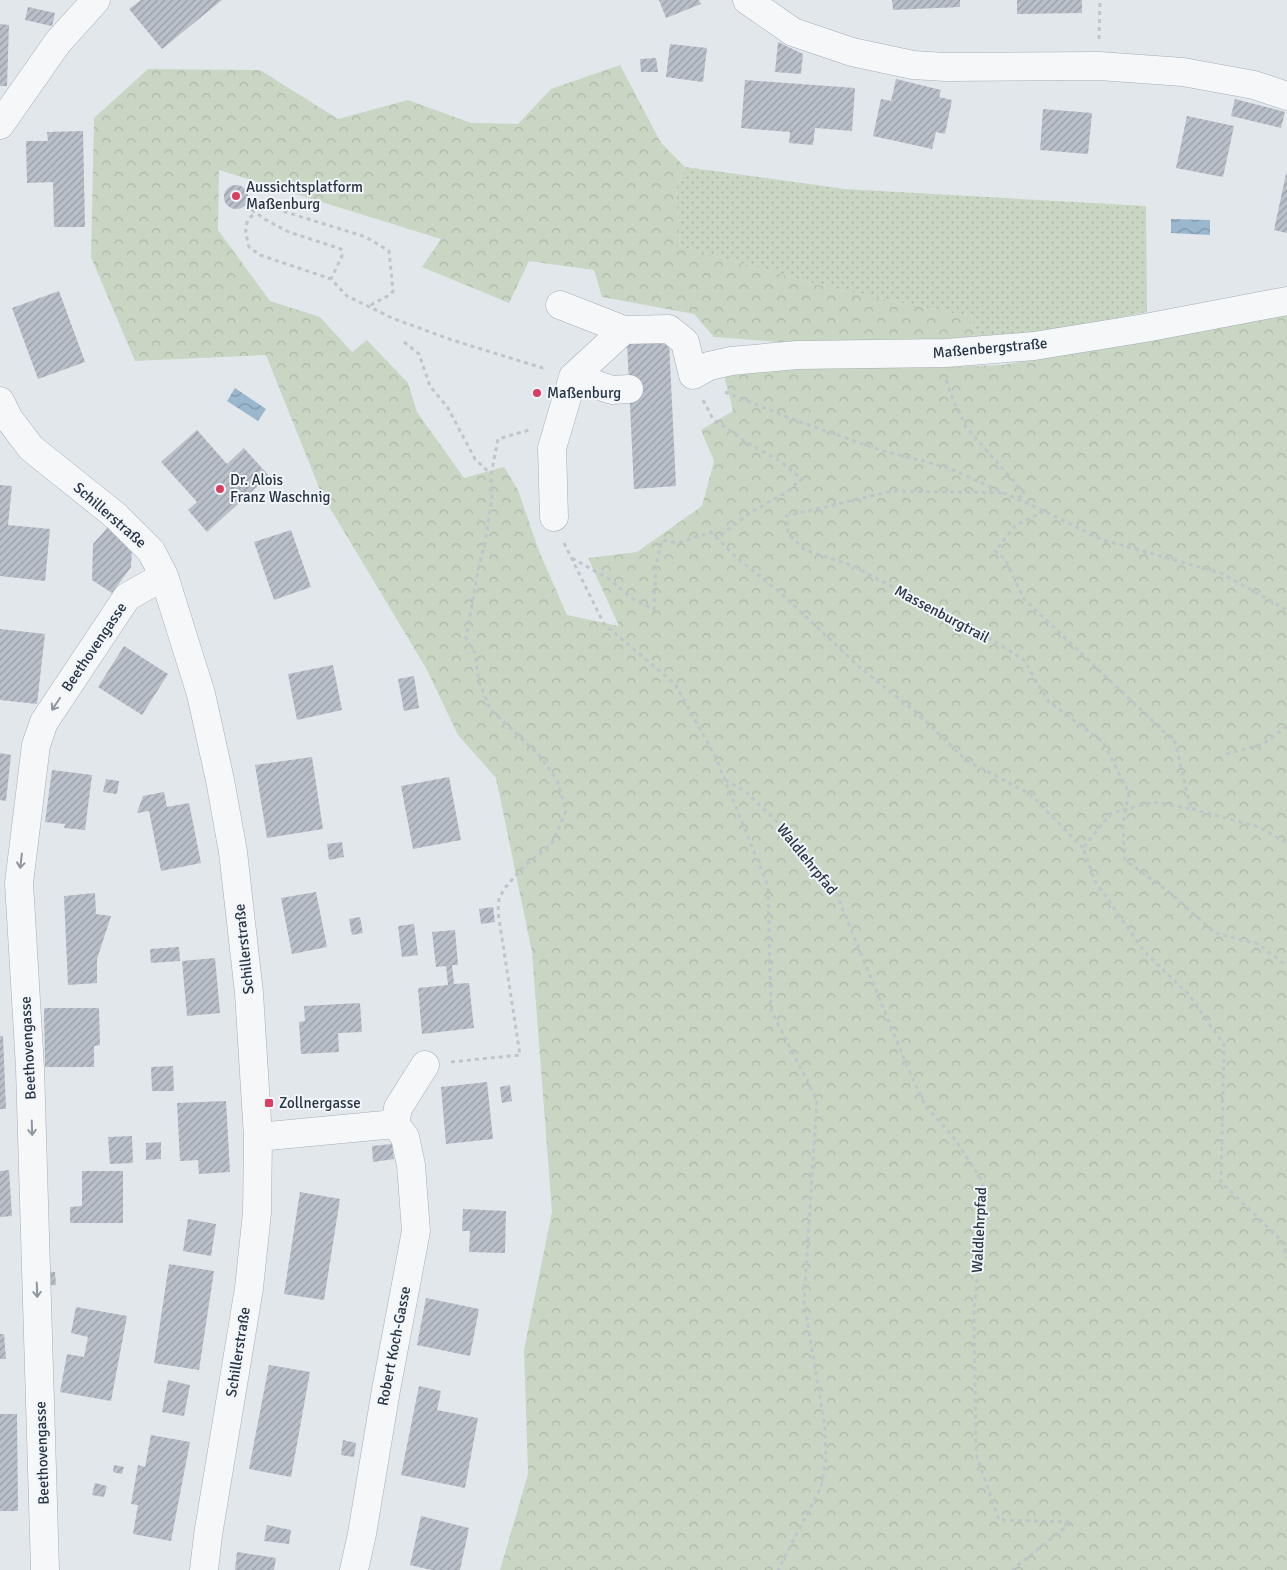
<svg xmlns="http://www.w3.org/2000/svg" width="1287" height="1570" viewBox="0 0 1287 1570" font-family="Signika,sans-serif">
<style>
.grass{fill:url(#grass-dots)}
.forest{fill:url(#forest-crowns)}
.water{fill:url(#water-waves)}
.building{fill:url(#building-hatch)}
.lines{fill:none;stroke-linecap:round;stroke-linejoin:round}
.minor-casing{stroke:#a6aeb7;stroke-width:29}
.path{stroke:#c0c5ca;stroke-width:3;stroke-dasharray:4 4;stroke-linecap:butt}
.minor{stroke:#f6f7f9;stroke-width:28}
.oneway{stroke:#8f969f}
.poi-dot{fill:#da3e60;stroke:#f2f5f9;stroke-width:2}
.labels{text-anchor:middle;stroke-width:4;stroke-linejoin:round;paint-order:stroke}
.poi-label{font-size:15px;fill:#283545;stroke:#f2f5f9;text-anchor:start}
.street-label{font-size:15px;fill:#283545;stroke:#f2f5f9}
</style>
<defs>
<pattern id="grass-dots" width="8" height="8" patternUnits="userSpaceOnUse" patternTransform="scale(1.25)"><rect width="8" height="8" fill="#c9d6c3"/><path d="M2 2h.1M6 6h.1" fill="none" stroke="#adb8a9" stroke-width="1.8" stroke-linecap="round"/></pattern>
<pattern id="forest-crowns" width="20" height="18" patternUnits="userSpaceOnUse" patternTransform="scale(1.25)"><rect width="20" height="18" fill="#c9d6c3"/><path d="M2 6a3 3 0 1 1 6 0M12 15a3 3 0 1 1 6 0" fill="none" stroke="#adb8a9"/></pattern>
<pattern id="water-waves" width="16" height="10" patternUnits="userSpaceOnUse" patternTransform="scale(1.25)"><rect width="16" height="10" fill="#9bb7ce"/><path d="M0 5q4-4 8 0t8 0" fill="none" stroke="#7e96a9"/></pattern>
<pattern id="building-hatch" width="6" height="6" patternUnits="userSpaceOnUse" patternTransform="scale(1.25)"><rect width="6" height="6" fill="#b9c0ca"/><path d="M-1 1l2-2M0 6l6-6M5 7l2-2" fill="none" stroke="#969da6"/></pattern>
</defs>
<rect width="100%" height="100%" fill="#e2e7ec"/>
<path class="grass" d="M685 167 845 189 1146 206 1147 312 1056 330 974 341 972 317 830 288 680 246 676 191Z"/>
<path class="forest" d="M620 65 661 143 685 167 676 191 680 246 830 288 972 317 974 341 805 344 714 337 694 314 602 297 594 270 529 261 509 303 422 267 441 239 219 170 218 230 270 301 320 317 352 352 367 340 408 383 417 412 464 478 504 467 518 490 539 551 567 615 619 626 588 558 637 552 702 506 714 461 701 430 733 411 724 375 778 366 915 368 1003 365 1287 313V1570H500L528 1474 524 1350 552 1212 532 952 496 778 458 735 426 668 322 495 266 355 135 361 91 257 94 118 148 69 260 70 338 119 408 100 471 123 518 124 551 89Z"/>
<path class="water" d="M1171 219 1210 220V235L1171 233Z
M235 388 266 409 258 421 227 401Z"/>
<path class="building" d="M141 0H222L162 49 129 9Z
M659 0H699L701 4 666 18Z
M892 0H960V7L893 10Z
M1017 0H1082V13L1017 14Z
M28 7 55 13 52 26 25 20Z
M0 24 9 25 7 86H0Z
M778 42 803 54 801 74 775 72Z
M670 44 707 48 703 82 666 77Z
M656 58 658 72H641L640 59Z
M896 79 941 90 939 97 952 100 945 134 936 132 932 149 873 136 881 99 891 101Z
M745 80 855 88 852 131 815 128 813 145 789 143 790 132 741 128Z
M1235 99 1285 112 1281 128 1231 116Z
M1043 109 1092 113 1088 154 1040 150Z
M1187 116 1234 126 1223 177 1176 168Z
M83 131 85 227H54L53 182 27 183 26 141H48L47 132Z
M1286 174H1287V233L1274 230Z
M224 197a12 12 0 1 1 24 0a12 12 0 1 1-24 0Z
M59 291 85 362 38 379 12 308Z
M669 341 676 486 634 489 627 343Z
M197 430 227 464 244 448 269 476 207 532 188 510 197 502 161 462Z
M0 485 12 486 8 525 50 529 45 581 0 576Z
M109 526 132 548 131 567 112 593 92 580 93 544Z
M291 530 311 587 274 600 254 542Z
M0 629 45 634 37 704 0 700Z
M124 646 168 674 142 715 98 687Z
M333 665 342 710 297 720 288 674Z
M414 676 419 708 404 711 398 679Z
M0 753 11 755 6 801 0 800Z
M312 757 323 829 267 838 255 765Z
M52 770 92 775 85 830 64 828 65 824 45 822Z
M449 777 461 840 413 849 401 786Z
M106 779 119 781 117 794 103 792Z
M164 792 167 807 189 803 201 863 161 871 149 811 137 813 143 796Z
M342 842 344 857 329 860 327 844Z
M316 892 327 947 292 954 281 898Z
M95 893 96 914 111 916 97 959V983L68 985 64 896Z
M493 907 495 922 481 924 479 909Z
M360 917 363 933 352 935 349 919Z
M414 924 418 955 402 957 398 926Z
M455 930 458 965H452L454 984 469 983 474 1028 422 1034 418 988 448 985 446 966 436 967 432 932Z
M179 947 180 961 151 963 150 949Z
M215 958 220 1013 187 1016 182 961Z
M360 1003 362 1032 338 1033 339 1052 301 1054 299 1022 305 1021 304 1006Z
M44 1008H99L100 1045 94 1046V1067H45Z
M0 1036H3L6 1109H0Z
M173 1066 174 1091H152L151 1067Z
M487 1082 493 1139 446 1144 441 1087Z
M510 1085 512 1101 502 1103 500 1087Z
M226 1101 230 1172 199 1174 198 1160 180 1161 177 1103Z
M132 1136 133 1163 110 1164 108 1137Z
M161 1142V1159L146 1160V1143Z
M392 1144 394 1159 373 1162 372 1146Z
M9 1170 12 1216 0 1217V1171Z
M82 1171H123V1223H70V1207L82 1206Z
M300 1192 340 1199 324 1300 284 1294Z
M463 1209 506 1211 505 1253 469 1252 470 1231H462Z
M188 1219 216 1224 211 1256 183 1251Z
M169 1264 214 1271 199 1370 154 1363Z
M45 1272H55L56 1285 45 1286Z
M426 1298 479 1309 470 1356 417 1345Z
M76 1307 127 1316 111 1401 60 1392 67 1354 84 1357 88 1337 71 1333Z
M0 1334H4L6 1359H0Z
M269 1365 310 1372 291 1477 249 1469Z
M168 1380 190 1385 184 1416 162 1412Z
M419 1386 441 1391 437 1410 478 1418 465 1488 401 1475Z
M0 1414H17L18 1511H0Z
M151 1435 190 1442 171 1541 133 1534 138 1505 131 1504 138 1465 145 1467Z
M343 1440 356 1443 354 1457 341 1455Z
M114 1465 124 1467 122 1474 113 1472Z
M95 1483 107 1486 104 1497 92 1495Z
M421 1516 469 1528 460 1570H431L410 1565Z
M267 1525 291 1530 289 1544 264 1541Z
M237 1552 276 1558 274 1570H235Z"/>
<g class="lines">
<defs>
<path id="minor" d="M747 0 793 32 852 52 913 65 945 67 1099 66 1183 72 1254 85 1287 96
M0 125 58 42 96 0
M560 305 624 330
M573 377 612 390 629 389
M0 401 9 419 31 448 116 516 151 551 164 576 201 694 220 780 233 852 249 993 258 1137 257 1213 249 1288 208 1535 204 1570
M554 517 552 448 573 377 624 330 669 329 685 342 693 375 709 366 731 361 797 355 946 353 1034 346 1145 328 1287 301
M395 1124 398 1108 425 1065
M258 1137 395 1124
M45 1570 30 1068 19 883 36 745 44 722 127 597 164 576
M354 1570 362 1534 386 1390 416 1231 411 1165 405 1137 395 1124"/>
</defs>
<use href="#minor" class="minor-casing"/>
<path class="path" d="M1099 39 1100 0
M245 205 266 220 289 232 341 249 342 256 331 279
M260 209H276L366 237 389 251 393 291C387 299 378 299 370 306
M253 215C242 224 246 234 249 247L260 255 331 279 347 296 392 318 452 340 546 369
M404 342 419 354 430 386 448 408 475 459 491 474
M946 380 954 402 966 427 1025 494 1016 499
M725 392 800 422 880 450 946 467 1044 511 1103 540 1221 573 1287 610
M703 400 713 419 746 442 780 461 802 479 787 492 753 511 718 537 716 536
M1002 493 893 491 786 516 788 534 805 550 851 565 908 595 962 621 1024 660 1048 701 1103 742 1129 793 1123 823 1125 860 1170 893 1215 933 1258 944 1287 966
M1044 511 1015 526 995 551 1005 559 1024 599 1175 742 1191 809 1154 802 1111 813 1083 848 1095 881 1144 951 1190 996 1224 1045 1221 1182 1282 1241 1287 1258
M710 531 737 558 782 594 858 666 916 712 966 760 1030 794 1083 848
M564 543 604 624 675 684 716 758 768 886 771 1010 817 1100 804 1302 825 1426 826 1461 821 1487 778 1570
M572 558 609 579 633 599 654 609 656 566 662 540 678 543 711 532
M1226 754 1263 744 1287 726
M725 780 745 791 791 835 834 888 907 1066 926 1107 952 1135 983 1182 982 1231 974 1310 976 1454 999 1520 1072 1522 1012 1570
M1192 809 1259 827 1287 843
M451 1062 520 1055 498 912 499 898 505 888 521 869 552 843 566 811 557 780 539 755 490 709 479 682 475 653 466 638 477 576 486 537 492 497 491 475 498 439 529 430"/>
<use href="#minor" class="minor"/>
</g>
<defs><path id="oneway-shaft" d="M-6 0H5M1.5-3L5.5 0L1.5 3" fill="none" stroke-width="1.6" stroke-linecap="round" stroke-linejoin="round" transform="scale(1.25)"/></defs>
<g class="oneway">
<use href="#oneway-shaft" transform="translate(56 704) rotate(124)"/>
<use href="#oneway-shaft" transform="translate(21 861) rotate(97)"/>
<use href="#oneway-shaft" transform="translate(32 1128) rotate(88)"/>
<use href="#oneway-shaft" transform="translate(37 1290) rotate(88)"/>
</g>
<g class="poi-dot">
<circle cx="236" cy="196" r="5"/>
<circle cx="537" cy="393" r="5"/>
<circle cx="220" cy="489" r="5"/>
<rect x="264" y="1098" width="10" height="10" rx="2.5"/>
</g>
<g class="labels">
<g class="poi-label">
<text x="246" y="192">Aussichtsplatform<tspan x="246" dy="17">Maßenburg</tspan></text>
<text x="547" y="398">Maßenburg</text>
<text x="230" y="485">Dr. Alois<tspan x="230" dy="17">Franz Waschnig</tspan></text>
<text x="279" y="1108">Zollnergasse</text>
</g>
<g class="street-label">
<text transform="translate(990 348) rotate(-5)" y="5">Maßenbergstraße</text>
<text transform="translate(110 515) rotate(41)" y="5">Schillerstraße</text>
<text transform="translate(942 614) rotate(28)" y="5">Massenburgtrail</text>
<text transform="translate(94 647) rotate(-56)" y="5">Beethovengasse</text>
<text transform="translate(807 859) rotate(51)" y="5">Waldlehrpfad</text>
<text transform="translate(244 949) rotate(-96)" y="5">Schillerstraße</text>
<text transform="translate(28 1048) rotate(-93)" y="5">Beethovengasse</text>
<text transform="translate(979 1230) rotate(-87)" y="5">Waldlehrpfad</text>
<text transform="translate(394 1346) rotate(-79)" y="5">Robert Koch-Gasse</text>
<text transform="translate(238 1352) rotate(-81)" y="5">Schillerstraße</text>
<text transform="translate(42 1453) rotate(-92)" y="5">Beethovengasse</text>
</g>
</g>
</svg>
